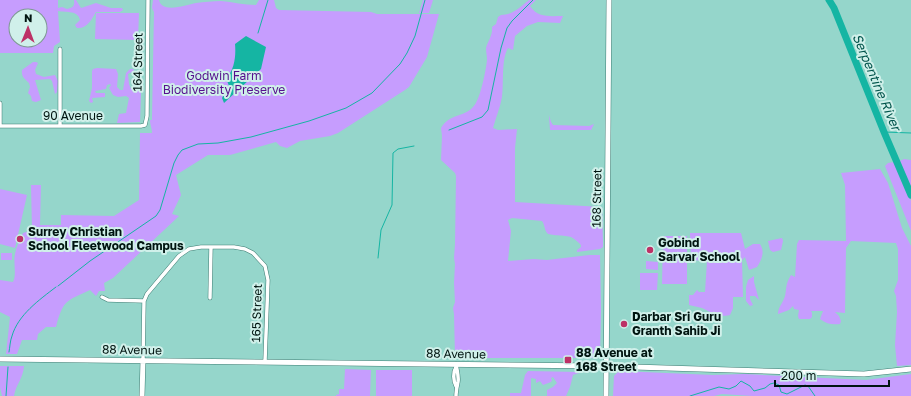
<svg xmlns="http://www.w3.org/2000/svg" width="911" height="396" viewBox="0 0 911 396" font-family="'Golos Text',sans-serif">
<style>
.green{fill:#c69dfe;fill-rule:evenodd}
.water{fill:#15b5a3}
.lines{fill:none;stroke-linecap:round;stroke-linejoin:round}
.stream{stroke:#15b5a3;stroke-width:1}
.river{stroke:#15b5a3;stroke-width:7}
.street-casing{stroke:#3c7c72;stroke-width:4.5}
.secondary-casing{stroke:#3c7c72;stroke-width:6}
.street{stroke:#fff;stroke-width:3.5}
.secondary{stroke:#fff;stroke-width:5}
.poi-dot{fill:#bd3166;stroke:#d0f0ea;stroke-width:1.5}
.labels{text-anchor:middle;stroke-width:4;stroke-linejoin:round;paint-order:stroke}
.street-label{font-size:12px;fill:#001410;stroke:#d0f0ea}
.park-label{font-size:12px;fill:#55108d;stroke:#d0f0ea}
.poi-label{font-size:12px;font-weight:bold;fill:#001410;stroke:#d0f0ea;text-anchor:start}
.water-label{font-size:13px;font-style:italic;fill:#00544b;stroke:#d0f0ea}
</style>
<rect width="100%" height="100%" fill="#95d6cb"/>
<path class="green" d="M0 0H58V8L62 7 67 9C73 8 75 6 74 0H76L81 8 96 3 111 8H122L123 10 120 12H96C92 19 87 29 77 28L75 25 80 20C78 10 67 13 58 11L60 42 54 46 53 53H0ZM16 16H40V40H16Z
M153 0H159C162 14 186 5 196 3 204 2 213 1 221 1 233 2 244 5 256 5L259 0H274L276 8 279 10 371 12 377 14H439L427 57 409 87 405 90 338 133 330 136 300 141 287 148 280 146 276 142 230 155H208L176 175 181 195 172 214 179 216 113 278 104 283 105 291H99L96 296 90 290C66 301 63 300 56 327H46L38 334 37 340H22L17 354H6L10 317 0 312V280L13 282C17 274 13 263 15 254 16 247 20 240 23 233L32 230 31 185H41L40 225H61V215L114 216 139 200 140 133H152C152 128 150 125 150 120H152V118L154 12 152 8Z
M423 0H433L429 13H419Z
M529 0H536L530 6C538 18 549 16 563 16L560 23 538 22 527 26 515 36 513 50 508 48C501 60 504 83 502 97 500 108 496 117 493 128L498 130 517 129 515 148V202L602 207 603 243V247L600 249 577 252V250L581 247V245C578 242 575 239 571 237 566 235 549 236 547 233 544 229 545 225 542 221L512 218 508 220 511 231 508 261 534 259 547 260 589 255H600L601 310 600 355 598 358H457L455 357 454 314 453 308 455 302 454 283 455 264 454 258 455 244 456 176 455 173 441 160 442 136 441 128C450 113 463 118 473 107 480 101 486 70 487 60 487 56 486 52 486 48 488 41 493 35 492 27L496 24 498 17 501 15C513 15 520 7 529 0Z
M96 13H139L138 40 95 39Z
M33 62H36L38 63 35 70 36 74 44 77 55 75 58 81 57 92 55 94 52 81 50 79 35 80 41 100 36 102 32 101 31 96 28 93 30 87 29 83C25 79 21 77 22 70Z
M97 68 116 69 118 74 117 87 120 90H123L126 73 130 69H133L134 71 128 74 129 84 131 89 138 88 141 91 140 122 117 123 119 114 126 113 129 98 126 96 118 97 113 95 109 88 111 85 110 84 107 85 106 89 95 91 96 93H105V97L92 98 93 102 91 103 89 101 92 88V71L93 69Z
M549 115 551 122 553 125 589 126 594 124 591 130H550Z
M904 159 911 160V190L900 161Z
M894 162 902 177 911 201V231L885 166 888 163Z
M880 169 888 183 902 228 911 246V365L897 366 895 345 897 312 896 296 894 291 898 280V249L896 243 851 241 846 248 845 313 835 312 839 316 841 321 840 324C832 325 827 324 820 319L823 311H811L812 313V317L810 319H799L798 316 799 310 794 309 793 306 789 310 778 314C778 307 783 303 785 296 787 287 785 285 791 275L795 277 797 244 799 240 846 241 845 185 841 173Z
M0 189 27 195 15 248 0 244Z
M690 233H741L745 249 753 244H760C765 252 762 259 757 267L749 270 745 257 742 260 743 297H733V308L730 315C715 318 714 313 702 308 698 307 693 306 689 305V295H693L697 290 699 292H705L707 261 691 260Z
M663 236H687V284H662Z
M782 238 783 241 781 250 773 252 770 250 768 241Z
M1 253H12V260H1Z
M646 261 658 262V270L646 269Z
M640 273H658L657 290H640Z
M754 276V282L759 300 755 296H750V299L753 305 750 306 746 301V287L748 280Z
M0 366H24C23 379 16 384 14 396H2L0 387Z
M345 369 371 370 370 396H336V395L339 394V389H344Z
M376 370H412V396H376Z
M528 371 578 372 579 373 573 375 570 387 566 396H547V390L553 387 557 383 553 377 551 378 552 380 551 382 543 385 540 381 536 383V379L531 378V396H510V393H521L525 375Z
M619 371 713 375 744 374 866 380 911 374V396H752L722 394 714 396H613L614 376Z"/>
<path class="water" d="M246 36 266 47 261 69 224 103 222 98 229 86 226 78C235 70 236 54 235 44Z"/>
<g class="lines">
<path class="stream" d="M258 33 268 0
M449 130 482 117 488 110 501 48 507 28 512 21 533 0
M884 132 911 133
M378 258 381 230 392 205 393 153 398 149 414 146
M58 286 90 261 156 216 160 210 174 163 178 155 182 150 198 144 218 143 251 137 309 121 346 108 372 93 400 64 407 53 415 36 425 0
M9 352C10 347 10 341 12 336 18 315 39 300 56 287
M6 396 8 367
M690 396 719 387 729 389 736 386 741 381 750 386 754 391 765 388 770 384 774 383 779 385 781 392 787 394 805 385 808 386 815 396"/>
<path class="river" d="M829 0 834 8 884 132 911 195"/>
<defs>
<path id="street" d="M0 103V126
M0 126H141L145 125 147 116 148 0
M60 126V49
M102 297 108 300 144 301
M210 298 211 247
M143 360 144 301 147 294 179 256 189 249 201 247H234L245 249 253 253 265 266 268 280 265 361
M456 386C453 381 453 372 456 367
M456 396C456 391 457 387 458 382 459 376 457 370 456 364"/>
<path id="secondary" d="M0 359 601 366 864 374 911 369
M142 396 143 360
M606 396 609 0"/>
</defs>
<use href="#street" class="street-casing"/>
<use href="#secondary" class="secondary-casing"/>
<use href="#street" class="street"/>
<use href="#secondary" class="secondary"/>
</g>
<g class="poi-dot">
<circle cx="20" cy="239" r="4"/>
<circle cx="650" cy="250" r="4"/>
<circle cx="624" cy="324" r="4"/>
<rect x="564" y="356" width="8" height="8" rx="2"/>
</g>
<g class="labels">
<g class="street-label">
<text transform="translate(138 62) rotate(-89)" y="4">164 Street</text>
<text x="73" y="120">90 Avenue</text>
<text transform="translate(597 198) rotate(-89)" y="4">168 Street</text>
<text transform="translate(257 313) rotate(-88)" y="4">165 Street</text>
<text transform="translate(132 350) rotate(1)" y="4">88 Avenue</text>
<text transform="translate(456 354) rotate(1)" y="4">88 Avenue</text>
</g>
<g class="park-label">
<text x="224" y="80">Godwin Farm<tspan x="224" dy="14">Biodiversity Preserve</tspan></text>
</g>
<g class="poi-label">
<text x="28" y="236">Surrey Christian<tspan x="28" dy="14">School Fleetwood Campus</tspan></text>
<text x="658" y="247">Gobind<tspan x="658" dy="14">Sarvar School</tspan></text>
<text x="632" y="321">Darbar Sri Guru<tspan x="632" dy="14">Granth Sahib Ji</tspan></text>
<text x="576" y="357">88 Avenue at<tspan x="576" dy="14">168 Street</tspan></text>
</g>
<g class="water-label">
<text transform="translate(877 82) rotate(67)" y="5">Serpentine River</text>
</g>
</g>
<g transform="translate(28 28) rotate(1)"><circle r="19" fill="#d0f0ea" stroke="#7d9893"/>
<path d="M0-3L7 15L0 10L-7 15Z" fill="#bd3166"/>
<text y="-6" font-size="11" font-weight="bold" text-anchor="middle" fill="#001410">N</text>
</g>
<path d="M775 380v6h114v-6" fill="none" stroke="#001410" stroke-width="2"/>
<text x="781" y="380" font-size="12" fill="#001410" stroke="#d0f0ea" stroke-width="3" paint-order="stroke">200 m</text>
</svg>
